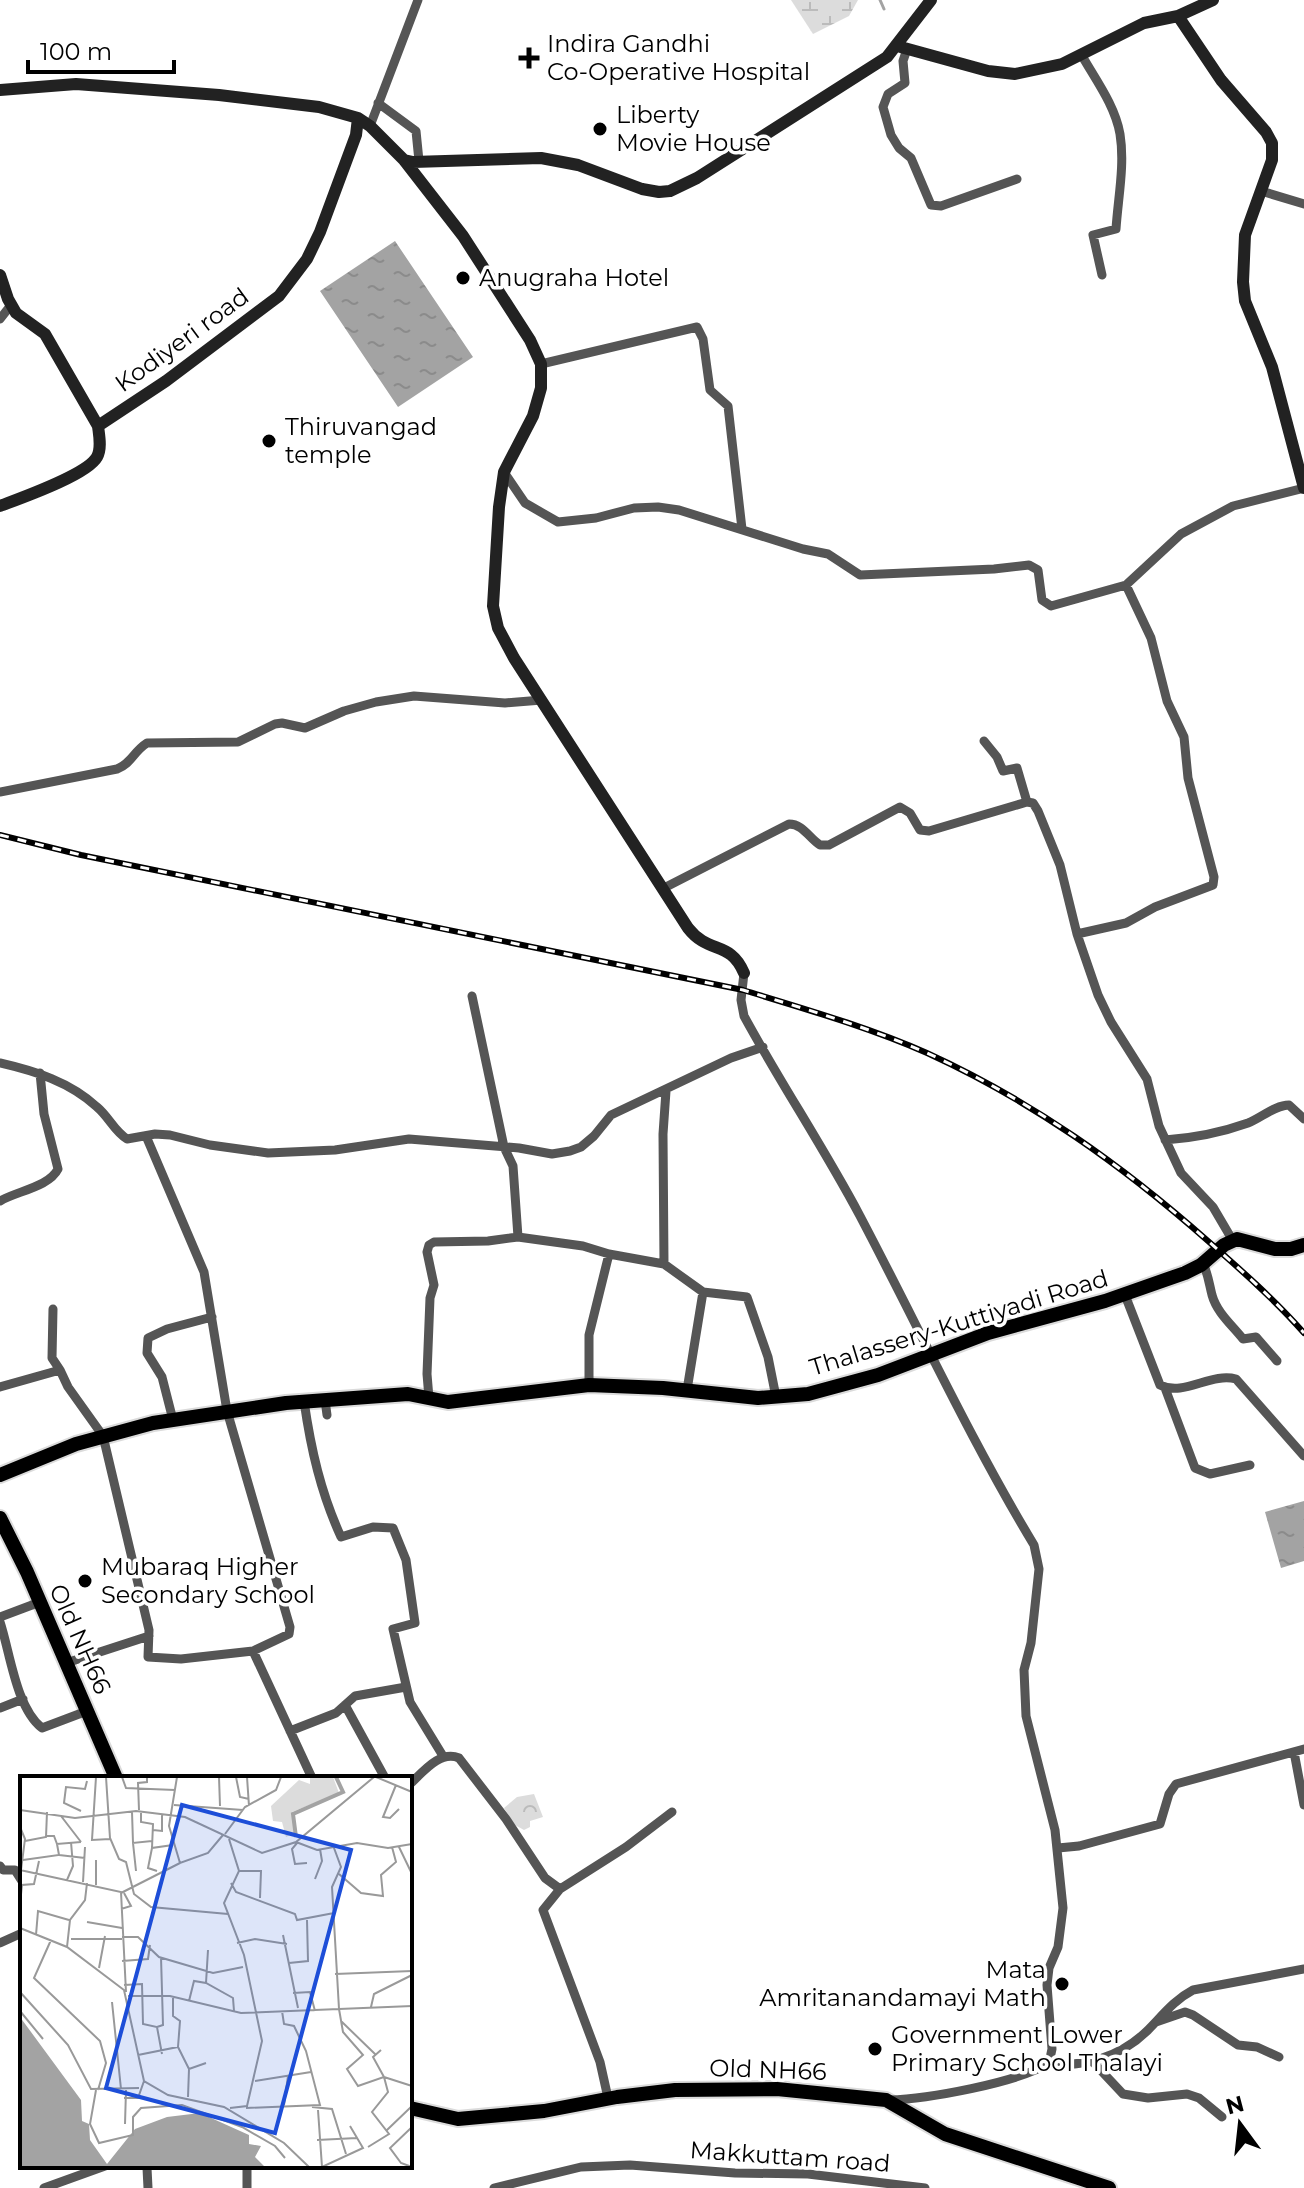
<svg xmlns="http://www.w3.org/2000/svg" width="1304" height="2188" viewBox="0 0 1304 2188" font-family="Montserrat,sans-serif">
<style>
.wetland{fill:url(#wetland-marsh)}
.park{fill:url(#park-crowns)}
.water{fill:url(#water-ripples)}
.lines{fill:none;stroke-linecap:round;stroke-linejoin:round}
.stream{stroke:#a3a3a3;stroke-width:3}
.primary-casing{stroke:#dbdbdb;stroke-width:18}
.street{stroke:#555;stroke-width:9}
.secondary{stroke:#222;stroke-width:12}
.primary{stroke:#000;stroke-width:14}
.rail-casing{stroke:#000;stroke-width:6}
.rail{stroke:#fff;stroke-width:3;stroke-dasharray:9;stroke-linecap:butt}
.poi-dot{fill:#000;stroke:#fff;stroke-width:3}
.labels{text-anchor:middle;stroke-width:7;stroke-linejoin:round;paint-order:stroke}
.poi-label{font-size:24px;fill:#000;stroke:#fff;text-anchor:start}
.street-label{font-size:24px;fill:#000;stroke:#fff}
.inset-river{fill:none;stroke:#a3a3a3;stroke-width:4}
.inset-road{fill:none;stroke:#999;stroke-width:2}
.view{fill:#1d4ed8;fill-opacity:0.15;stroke:#1d4ed8;stroke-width:4}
.inset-edge{fill:none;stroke:#000;stroke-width:4}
</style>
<defs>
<pattern id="wetland-marsh" width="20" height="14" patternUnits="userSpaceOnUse" patternTransform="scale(2)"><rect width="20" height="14" fill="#dcdcdc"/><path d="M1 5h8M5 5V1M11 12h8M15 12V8" fill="none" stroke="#bbb"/></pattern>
<pattern id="park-crowns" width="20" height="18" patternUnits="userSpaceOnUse" patternTransform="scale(2)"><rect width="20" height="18" fill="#dcdcdc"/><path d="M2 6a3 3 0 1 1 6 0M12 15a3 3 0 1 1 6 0" fill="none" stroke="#bbb"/></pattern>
<pattern id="water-ripples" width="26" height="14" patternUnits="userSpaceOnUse" patternTransform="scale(2)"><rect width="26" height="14" fill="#a3a3a3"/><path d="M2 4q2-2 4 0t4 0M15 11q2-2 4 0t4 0" fill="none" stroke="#8b8b8b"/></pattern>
</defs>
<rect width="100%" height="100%" fill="#fff"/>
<path class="wetland" d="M791 0H858L849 16 813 34Z"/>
<path class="park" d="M534 1794 543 1817 530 1821V1827L524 1830 515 1825 504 1808 517 1797Z"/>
<path class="water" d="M395 241 473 357 398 407 320 291Z
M1304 1501V1561L1281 1568 1265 1512Z"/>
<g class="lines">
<path class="stream" d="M880 0 884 9"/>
<defs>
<path id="primary" d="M0 1475 76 1444 153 1423 286 1403 408 1394 448 1402 589 1385 663 1388 758 1398 808 1394 878 1375 988 1333 1105 1301 1185 1273 1201 1265 1224 1245 1237 1239 1275 1249H1291L1304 1245
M0 1518 27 1572 116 1778
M410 2108 458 2119 544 2111 617 2097 675 2090 777 2089 886 2100 945 2134 1109 2188"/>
</defs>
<use href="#primary" class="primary-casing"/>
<path class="street" d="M907 49 903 61 905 83 888 94 883 107 891 135 899 148 911 158 931 205 941 206 1017 179
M1081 54C1095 79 1115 105 1120 134 1125 165 1118 198 1116 229L1093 235 1102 275
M378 103 416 131 419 161
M370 126 418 0
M1261 191 1304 204
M0 319 11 305
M541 364 697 327 703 339 710 390 728 406 742 529
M504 472 525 503 558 522 596 518 634 508 658 507 679 510 803 549 828 554 860 575 994 569 1029 565 1038 570 1042 600 1051 606 1126 585 1181 534 1233 506 1304 488
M984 741 997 757 1003 771 1017 768 1027 802 1033 803 1038 811 1060 865 1077 934 1098 995 1111 1022 1147 1079 1159 1126 1181 1173 1213 1207 1233 1241
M0 792 117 769C132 763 133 752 147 743L238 742 275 724 282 723 305 728 344 711 376 702 414 696 505 703 542 700
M662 889 789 824C803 824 809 838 820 845H829L900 807 910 813 920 830 929 831 1027 802
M1077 934 1126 923 1155 907 1213 885 1214 877 1188 778 1184 737 1167 701 1151 638 1126 585
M744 973 741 1000 744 1016C781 1084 824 1148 860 1216 918 1326 970 1439 1034 1545L1039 1569 1031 1643 1024 1670 1026 1716 1055 1830 1063 1908 1058 1947 1049 1968 1047 1985 1052 2049 1049 2063C1017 2083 927 2099 889 2100
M472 996 504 1147 513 1166 518 1237
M0 1063C35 1071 70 1082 97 1107 109 1117 114 1131 127 1139L155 1134 170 1135 210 1145 268 1153 335 1150 409 1139 519 1148 552 1154 570 1151 581 1147 594 1136 611 1115 731 1058 763 1047
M146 1136 204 1272 227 1411 290 1627 289 1634 253 1651
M1165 1140C1193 1138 1220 1133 1248 1123 1261 1118 1275 1105 1289 1105L1304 1119
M0 1201C17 1191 49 1187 58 1169L44 1114 40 1073
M1203 1263C1208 1274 1209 1283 1212 1295 1217 1313 1232 1325 1243 1339L1256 1337 1277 1361
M664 1264 663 1134 666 1091
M1125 1295 1160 1385C1184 1397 1211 1372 1236 1379L1304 1456
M53 1309 52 1358 60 1370
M589 1385V1335L609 1254
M0 1387 60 1370 68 1387 103 1436 149 1630 148 1657 181 1659 253 1651 312 1778
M1165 1388 1195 1468 1210 1474 1250 1465
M687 1390 703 1292
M429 1398 427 1374 430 1298 434 1285 427 1252 429 1245 434 1242 488 1241 518 1237 583 1246 609 1254 664 1264 703 1292 747 1297 768 1357 776 1397
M325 1400 327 1415
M304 1401C311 1450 321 1493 341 1537L373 1527 393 1528 406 1560 415 1623 393 1629 410 1702 443 1756
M173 1420 162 1377 147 1353 148 1338 167 1329 212 1317
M0 1617 40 1602
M0 1622C10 1652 16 1708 42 1728L87 1711
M66 1663 149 1636
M345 1705 385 1778
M0 1708 23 1699
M290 1731 336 1713 355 1696 406 1687
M1294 1752 1304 1805
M410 1784C423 1772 440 1750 459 1758L506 1819 545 1878 560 1889 626 1847 672 1812
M1058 1848 1079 1846 1160 1824 1169 1794 1176 1784 1304 1749
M0 1866 3 1870H15L22 1881
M560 1889 543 1910 600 2062 608 2098
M0 1943 22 1933
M1156 2022 1185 2012 1193 2015 1238 2045 1257 2047 1279 2057
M1093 2062 1123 2094 1148 2098 1187 2094 1199 2098 1222 2117
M1049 2063C1084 2068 1120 2057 1147 2031 1162 2016 1174 2000 1193 1990L1304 1969
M247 2166V2188
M147 2168 148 2188
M44 2188 105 2166
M494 2188 581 2167 630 2165 735 2173 808 2174 925 2188"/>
<path class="secondary" d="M1178 16 1221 80 1266 132 1272 143V160L1245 235 1243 282 1245 301 1272 367 1304 488
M897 46 988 71 1015 74 1062 64 1144 23 1178 16 1213 0
M0 90 76 84 219 95 319 107 358 118 370 126 404 160 413 162 541 158 578 165 642 189 659 192 670 191 697 178 887 57 931 0
M404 160 463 236 530 340 541 364V388L533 416 504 472 499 507 493 606 498 628 514 658 688 928C709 955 730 940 744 973
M0 275 8 299 16 313 45 334 98 426 166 381 279 296 307 259 320 232 356 135 358 118
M0 506C21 498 87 475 97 457 102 448 99 435 98 426"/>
<use href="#primary" class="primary"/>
<defs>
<path id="rail" d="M0 835 81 855 743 990C805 1009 868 1027 927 1053 1032 1101 1122 1165 1208 1241 1241 1270 1275 1300 1304 1333"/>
</defs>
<use href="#rail" class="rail-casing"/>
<use href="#rail" class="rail"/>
</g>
<g class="poi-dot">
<path d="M525 46h8v8h8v8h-8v8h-8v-8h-8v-8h8z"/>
<circle cx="600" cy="129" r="8"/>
<circle cx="463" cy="278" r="8"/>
<circle cx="269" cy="441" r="8"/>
<circle cx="85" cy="1581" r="8"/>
<circle cx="1062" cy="1984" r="8"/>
<circle cx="875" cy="2049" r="8"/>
</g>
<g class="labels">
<g class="poi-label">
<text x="547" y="52">Indira Gandhi<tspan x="547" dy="28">Co-Operative Hospital</tspan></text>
<text x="616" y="123">Liberty<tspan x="616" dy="28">Movie House</tspan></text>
<text x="479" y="286">Anugraha Hotel</text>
<text x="285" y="435">Thiruvangad<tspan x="285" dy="28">temple</tspan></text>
<text x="101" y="1575">Mubaraq Higher<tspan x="101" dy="28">Secondary School</tspan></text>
<text x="1046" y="1978" text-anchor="end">Mata<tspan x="1046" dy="28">Amritanandamayi Math</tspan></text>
<text x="891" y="2043">Government Lower<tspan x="891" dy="28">Primary School Thalayi</tspan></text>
</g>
<g class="street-label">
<text transform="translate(182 340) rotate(-36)" y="8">Kodiyeri road</text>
<text transform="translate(959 1323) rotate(-17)" y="8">Thalassery-Kuttiyadi Road</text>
<text transform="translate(80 1639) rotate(66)" y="8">Old NH66</text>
<text transform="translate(768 2070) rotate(2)" y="8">Old NH66</text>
<text transform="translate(790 2157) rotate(4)" y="8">Makkuttam road</text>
</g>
</g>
<g transform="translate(20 1776)">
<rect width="392" height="392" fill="#fff"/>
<path d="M290 1H313L319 17 272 36 274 57 266 61 262 46 253 45 251 30 279 4 290 8Z" fill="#dcdcdc"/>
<path d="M0 241 61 324 62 345 69 348 70 364 87 388 115 353 147 341 180 337 229 359V368L241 370 235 381 245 391H0Z" fill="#a3a3a3"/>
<path class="inset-river" d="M276 61 273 38 323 16 316 1"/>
<path class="inset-road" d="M56 1H83M76 1 72 64 90 63M86 1 90 62 99 83 106 86 114 118 131 131 208 138M102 1 106 12 155 14M157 1 149 50 160 87 188 77 203 59M199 1 200 30M216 1 220 21 229 23M227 1 229 30M356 1 392 16M376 9 363 41 370 42 379 33M154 29 223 34M0 34 55 42 116 35 165 41 242 77 276 66 354 1M119 34 118 7 127 6V1M61 35 44 27 46 11 65 13 67 5M112 36 113 67 132 65M121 37V46L133 48 132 72M41 40 61 66M0 51 5 63 1 94M133 54 142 55V39M205 58 225 31 256 14 261 1M27 60H34L37 68 61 66M209 63 219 95 204 127 224 179 242 265 227 330 210 332M5 65 26 61 27 36M276 66 297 74 337 67 368 72 392 68M113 67 116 95M277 67 272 73 275 88 287 87M379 71 392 98M314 72 321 91 312 111 319 233M39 79 65 82M3 84 39 79 37 68M76 84V109M0 94 101 116 106 216M137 95 128 92 132 72 153 69M219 95H241L240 122M319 98 341 117 363 120 361 99 376 86 372 71M295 103 302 85 300 73M47 104 53 90 51 66M63 106 65 71M211 107 216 116 275 138 277 144 314 137M101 117 160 87M0 128 2 109 14 108 19 85M101 133 111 130 104 117M67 146 102 152M0 152 47 171 104 214 124 305 148 319 204 331 264 367 289 391M16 159 18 135 49 144M263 159 278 232M102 161H118L139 181 193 197 223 191M51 163H102M31 164 14 202 80 265 86 287 78 314M217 167 235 163 267 168M47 171 50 144 65 124 67 107M102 185 128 183 130 169M269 187 288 185 287 144M79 192 85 160M315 198 392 195M186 207 188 174M104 209 122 208 123 248 137 251 142 278M0 216 48 269 71 313 119 312M273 217 290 216 295 235M108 220H150L221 237 392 230M153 221V240L160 245 158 271M169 225 174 205 186 207 213 222 214 235M92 226 101 313M351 231 354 218 392 199M319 233 323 256 343 279 327 293 338 310 364 301 353 281 361 274M0 235 23 263M321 245 355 278M137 251 143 249 141 181M118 279 158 271 169 293 186 287M364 301 392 310M235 305 291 296M76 314 70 348 79 367 113 359V341L121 332 162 329 222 351 255 370 265 382M168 321 169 293M104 322H118L124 305M264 329 268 300M292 331 312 333 326 378M226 332 300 329 286 275 274 250 264 248 262 235M298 334 302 391 343 372 330 350M105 348 106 314M367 354 392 330M297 364 337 362M348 371 369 358 352 336 368 316 364 301M392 391 381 387 370 372 392 351"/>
<path class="view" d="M162 29 331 74 255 357 86 312Z"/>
<rect width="392" height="392" class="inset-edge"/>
</g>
<g transform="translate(1240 2124) rotate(345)" stroke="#ffffff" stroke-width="6" paint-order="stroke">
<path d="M0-6L14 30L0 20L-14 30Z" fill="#000000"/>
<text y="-12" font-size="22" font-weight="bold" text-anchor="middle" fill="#000000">N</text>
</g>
<path d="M28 60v12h146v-12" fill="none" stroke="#000000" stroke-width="4"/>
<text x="40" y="60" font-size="24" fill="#000000" stroke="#ffffff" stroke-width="6" paint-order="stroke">100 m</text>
</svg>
